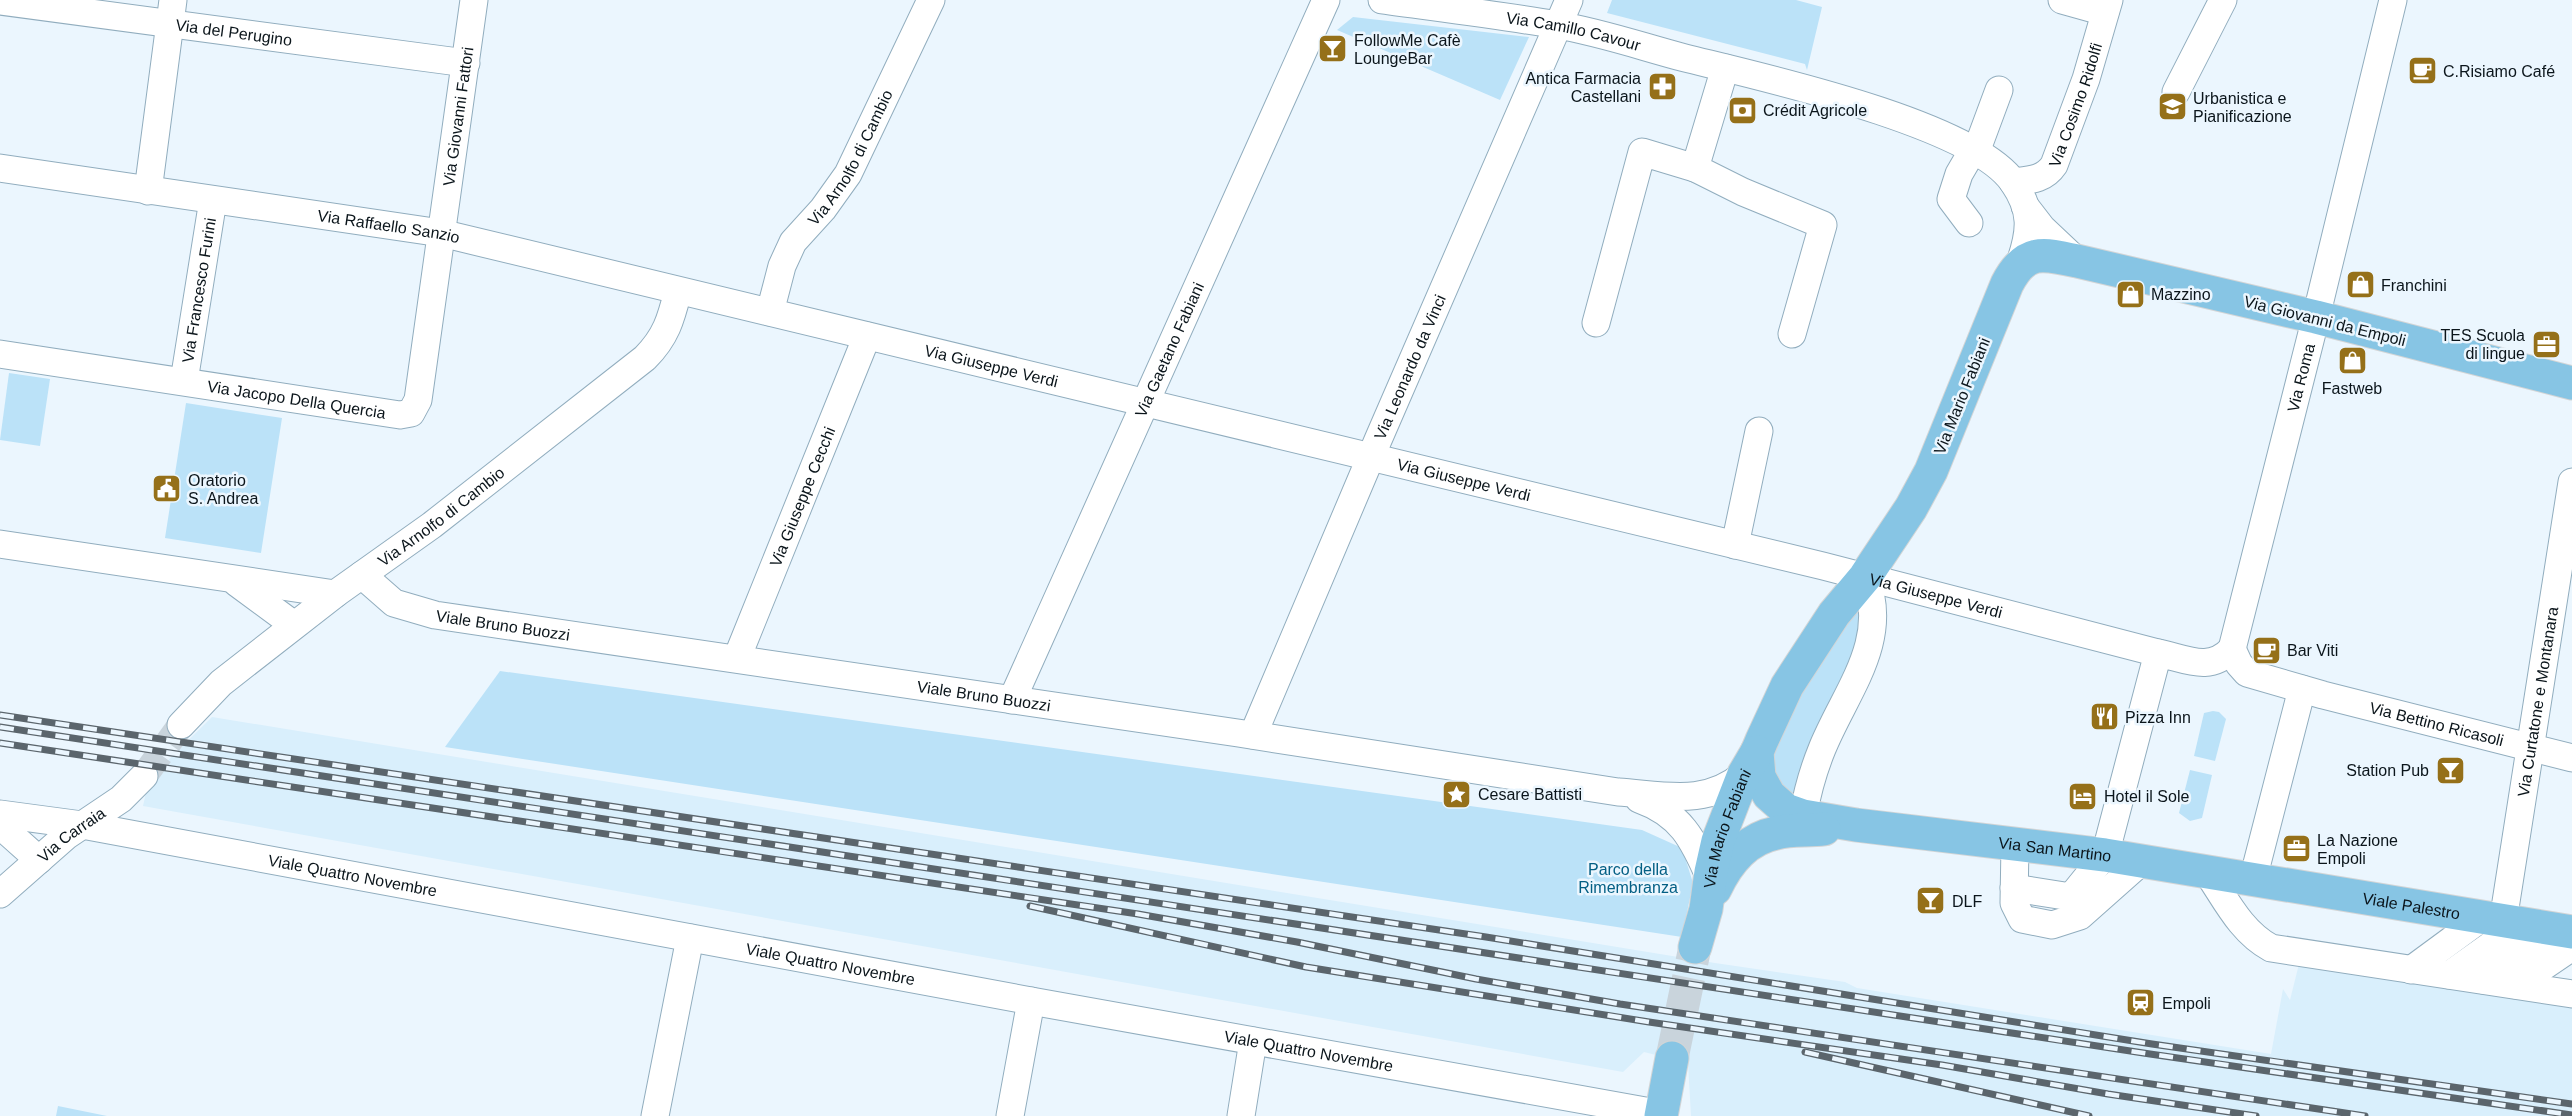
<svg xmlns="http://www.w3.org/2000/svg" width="2572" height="1116" font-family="Arial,sans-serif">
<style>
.built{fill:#d9effc}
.green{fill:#bbe2f8}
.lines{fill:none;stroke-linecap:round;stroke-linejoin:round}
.minor-tunnel{stroke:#c9d4dc;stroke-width:27;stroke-dasharray:27 14;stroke-linecap:butt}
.major-tunnel{stroke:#c9d4dc;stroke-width:33;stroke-dasharray:33 16;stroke-linecap:butt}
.minor-casing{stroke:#91adbe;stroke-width:29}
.major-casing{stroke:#d3d5d6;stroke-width:35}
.minor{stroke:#fff;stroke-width:27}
.major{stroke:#87c5e4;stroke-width:33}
.rail-casing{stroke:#5b656c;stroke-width:7}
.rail{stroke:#ebf6fe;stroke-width:4.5;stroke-dasharray:14;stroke-linecap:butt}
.labels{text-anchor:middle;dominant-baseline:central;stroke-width:5;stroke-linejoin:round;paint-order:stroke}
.street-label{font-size:16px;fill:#0b151b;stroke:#ebf6fe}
.poi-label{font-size:16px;fill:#0b151b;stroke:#ebf6fe;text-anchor:start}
.park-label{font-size:16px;fill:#035f84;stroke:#ebf6fe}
</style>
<rect width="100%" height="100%" fill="#ebf6fe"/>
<path class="built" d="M212,717L1715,963L1845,982L1857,988L2271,1054L2283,989L2290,1000L2299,964L2572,1007V1116H1691L1688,1063L1644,1052L1623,1072L143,806L149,779Z"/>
<g class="green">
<path d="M1612,0H1796L1822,7L1807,70L1805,64L1607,13Z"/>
<path d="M1353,17L1529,37L1500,100L1337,30Z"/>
<path d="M9,373L50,379L40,446L0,440Z"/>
<path d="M186,403L282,418L261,553L165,538Z"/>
<path d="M1865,577L1857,680L1786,810L1762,740Z"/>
<path d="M500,671L1642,830L1682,848L1693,883L1682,937L445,747Z"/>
<path d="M2213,711L2219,712L2226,719L2215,761L2194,756L2204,713Z"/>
<path d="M2190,770L2212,775L2202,818L2190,821L2179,813Z"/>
<path d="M58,1106L107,1116H56Z"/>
</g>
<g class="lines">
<path class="minor-tunnel" d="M144,776L181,725"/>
<path class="major-tunnel" d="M1672,1058L1695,947"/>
<defs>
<g id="minor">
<path id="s1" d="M1382,0C1440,8 1499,15 1557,25C1600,32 1643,47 1685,58C1757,76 1972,123 2013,182C2033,211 2031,231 2020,263"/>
<path d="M2062,0L2105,12"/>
<path id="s2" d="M0,1L466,63"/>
<path d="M1725,68L1695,168L1743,192L1823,225L1792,334"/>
<path d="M2176,92L2223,0"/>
<path d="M1976,152L1999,90"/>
<path id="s3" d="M0,168L441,233L1823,566L2158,653"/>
<path id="s4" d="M2013,182C2029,180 2044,180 2054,165L2086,79L2109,0"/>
<path d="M148,191L173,0"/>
<path d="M2025,206L2042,228L2077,261"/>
<path d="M1969,223L1951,199L1959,174L1973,150"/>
<path id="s5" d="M770,312L782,266L793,242L823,209L848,174L931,0"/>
<path d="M1596,323L1642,152L1695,168"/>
<path id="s6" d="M0,354L400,415L411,413L418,400L474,0"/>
<path id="s7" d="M184,381L213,200"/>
<path d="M0,544L335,594"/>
<path d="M1735,545L1759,431"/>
<path id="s8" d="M362,575L394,603L435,615L1238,733L1618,792C1665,795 1706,807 1744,774"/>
<path d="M237,583L294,625"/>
<path id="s9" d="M2232,649L2316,317L2393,0"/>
<path id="s10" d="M2232,649L2239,664L2247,673L2323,695L2572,758"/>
<path id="s11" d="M737,658L867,336"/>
<path id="s12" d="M1012,700L1326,0"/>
<path id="s13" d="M181,725L221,683L335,594L432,525L645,358C666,337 671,319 678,291"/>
<path id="s14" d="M1253,735L1378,440L1569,0"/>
<path d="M1639,799C1681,814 1693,839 1710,878"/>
<path id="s15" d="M0,814L82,825L1031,1001L1662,1114"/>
<path d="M1803,816C1807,793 1813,771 1822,749C1845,692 1891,641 1865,577"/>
<path d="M0,825L39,860"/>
<path d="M2015,844L2014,903L2022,919L2052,925L2080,916L2142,861"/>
<path d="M2207,872C2226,900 2241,932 2271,948L2572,994"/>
<path d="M2253,879L2302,689"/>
<path d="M2014,888L2071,897L2105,855L2158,653C2187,659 2209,673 2232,649"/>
<path id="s16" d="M0,894L66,836L121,799L144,776"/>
<path id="s17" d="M2503,921L2572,482"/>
<path d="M2411,970L2483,917"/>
<path d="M2449,975L2521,924"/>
<path d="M2483,980L2554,929"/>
<path d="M2516,985L2572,947"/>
<path d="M655,1116L690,938"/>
<path d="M1010,1116L1031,1001"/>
<path d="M1241,1116L1253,1041"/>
</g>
<g id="major">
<path id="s18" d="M2572,383L2316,317L2077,261C2042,253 2025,249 2007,284L1931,471L1911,508L1865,577L1834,614L1787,686L1762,740L1757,752L1759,777L1769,795L1786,810L1803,816L1856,825L2105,855L2572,932"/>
<path d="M1715,889C1727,863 1746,839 1776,833C1791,829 1808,831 1824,829"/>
<path id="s19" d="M1695,947L1706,909L1711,872L1718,841L1744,774L1757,752"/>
<path d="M1661,1116L1672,1058"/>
</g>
</defs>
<use href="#minor" class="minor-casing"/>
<use href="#major" class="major-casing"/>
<use href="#minor" class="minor"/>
<use href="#major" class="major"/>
<defs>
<g id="rail">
<path d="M0,715L1486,937L2152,1044L2572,1104"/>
<path d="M0,727L2150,1054L2572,1115"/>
<path d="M0,743L1138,914L1297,942L1476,979L1620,1004L2365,1116"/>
<path d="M1030,906L1306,967L1649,1022L1942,1065L2108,1094L2256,1116"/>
<path d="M1805,1052L2089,1116"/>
</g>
</defs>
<use href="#rail" class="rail-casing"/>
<use href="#rail" class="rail"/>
</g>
<defs>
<symbol id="bar-square" viewBox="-11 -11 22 22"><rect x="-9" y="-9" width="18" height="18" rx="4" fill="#957019" stroke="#ebf6fe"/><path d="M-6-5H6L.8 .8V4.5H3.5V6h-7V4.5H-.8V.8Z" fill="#fff"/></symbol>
<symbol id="cafe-square" viewBox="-11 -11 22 22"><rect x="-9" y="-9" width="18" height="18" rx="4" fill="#957019" stroke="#ebf6fe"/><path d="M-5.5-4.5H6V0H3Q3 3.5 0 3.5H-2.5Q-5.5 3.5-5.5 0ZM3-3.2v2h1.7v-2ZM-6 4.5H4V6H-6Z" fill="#fff"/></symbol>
<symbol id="pharmacy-square" viewBox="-11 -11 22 22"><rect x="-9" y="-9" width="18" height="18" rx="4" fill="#957019" stroke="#ebf6fe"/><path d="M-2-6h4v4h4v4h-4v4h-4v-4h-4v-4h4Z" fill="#fff"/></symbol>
<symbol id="university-square" viewBox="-11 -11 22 22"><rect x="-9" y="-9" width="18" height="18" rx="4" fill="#957019" stroke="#ebf6fe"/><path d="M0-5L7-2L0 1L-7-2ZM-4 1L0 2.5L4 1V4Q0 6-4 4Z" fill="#fff"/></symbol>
<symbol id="bank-square" viewBox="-11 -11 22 22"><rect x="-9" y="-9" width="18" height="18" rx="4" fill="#957019" stroke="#ebf6fe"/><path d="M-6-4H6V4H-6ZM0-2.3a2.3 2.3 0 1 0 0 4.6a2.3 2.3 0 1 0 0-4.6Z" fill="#fff"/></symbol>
<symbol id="shop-square" viewBox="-11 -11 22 22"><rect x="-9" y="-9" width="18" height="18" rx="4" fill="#957019" stroke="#ebf6fe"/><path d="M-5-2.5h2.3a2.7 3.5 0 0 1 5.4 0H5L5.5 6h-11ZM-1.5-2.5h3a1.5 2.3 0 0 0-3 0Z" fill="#fff"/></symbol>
<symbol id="office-square" viewBox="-11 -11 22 22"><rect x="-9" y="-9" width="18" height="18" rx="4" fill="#957019" stroke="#ebf6fe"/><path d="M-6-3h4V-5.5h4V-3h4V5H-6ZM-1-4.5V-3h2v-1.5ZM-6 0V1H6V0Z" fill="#fff"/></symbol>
<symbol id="civic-square" viewBox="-11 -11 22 22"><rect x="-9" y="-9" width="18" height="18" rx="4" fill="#957019" stroke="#ebf6fe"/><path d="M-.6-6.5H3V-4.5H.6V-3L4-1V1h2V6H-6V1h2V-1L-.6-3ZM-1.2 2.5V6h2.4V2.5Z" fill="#fff"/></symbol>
<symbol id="restaurant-square" viewBox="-11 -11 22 22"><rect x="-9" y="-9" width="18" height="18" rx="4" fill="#957019" stroke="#ebf6fe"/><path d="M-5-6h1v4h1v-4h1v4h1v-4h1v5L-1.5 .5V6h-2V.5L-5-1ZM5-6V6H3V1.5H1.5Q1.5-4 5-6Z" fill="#fff"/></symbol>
<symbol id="sight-square" viewBox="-11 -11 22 22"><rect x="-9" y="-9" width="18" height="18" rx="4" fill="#957019" stroke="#ebf6fe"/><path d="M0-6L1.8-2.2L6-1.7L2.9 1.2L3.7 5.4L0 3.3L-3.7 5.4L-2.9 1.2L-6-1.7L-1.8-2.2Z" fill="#fff"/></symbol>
<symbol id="hotel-square" viewBox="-11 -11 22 22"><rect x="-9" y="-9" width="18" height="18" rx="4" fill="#957019" stroke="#ebf6fe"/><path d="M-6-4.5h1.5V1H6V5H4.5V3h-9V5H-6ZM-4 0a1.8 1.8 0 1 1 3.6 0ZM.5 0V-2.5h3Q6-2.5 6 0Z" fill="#fff"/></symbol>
<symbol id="station-square" viewBox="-11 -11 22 22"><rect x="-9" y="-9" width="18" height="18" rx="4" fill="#957019" stroke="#ebf6fe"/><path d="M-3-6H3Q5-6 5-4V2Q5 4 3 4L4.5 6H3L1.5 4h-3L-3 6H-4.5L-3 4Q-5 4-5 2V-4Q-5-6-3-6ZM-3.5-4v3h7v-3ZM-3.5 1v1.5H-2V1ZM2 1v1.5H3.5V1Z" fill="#fff"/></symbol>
</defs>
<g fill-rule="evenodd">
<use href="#bar-square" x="1316" y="32" width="33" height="33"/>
<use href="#cafe-square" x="2406" y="54" width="33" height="33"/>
<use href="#pharmacy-square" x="1646" y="70" width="33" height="33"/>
<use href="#university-square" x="2156" y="90" width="33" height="33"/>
<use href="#bank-square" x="1726" y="94" width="33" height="33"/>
<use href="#shop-square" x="2344" y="268" width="33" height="33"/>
<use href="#shop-square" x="2114" y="278" width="33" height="33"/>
<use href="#office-square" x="2530" y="328" width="33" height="33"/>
<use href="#shop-square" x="2336" y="344" width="33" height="33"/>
<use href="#civic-square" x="150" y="472" width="33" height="33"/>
<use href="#cafe-square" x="2250" y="634" width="33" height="33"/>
<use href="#restaurant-square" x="2088" y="700" width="33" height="33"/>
<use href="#bar-square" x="2434" y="754" width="33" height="33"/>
<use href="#sight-square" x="1440" y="778" width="33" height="33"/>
<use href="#hotel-square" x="2066" y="780" width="33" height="33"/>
<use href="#office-square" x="2280" y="832" width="33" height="33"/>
<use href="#bar-square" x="1914" y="884" width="33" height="33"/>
<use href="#station-square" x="2124" y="986" width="33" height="33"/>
</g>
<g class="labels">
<g class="street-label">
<text stroke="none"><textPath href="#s2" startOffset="236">Via del Perugino</textPath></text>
<text stroke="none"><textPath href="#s1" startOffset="194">Via Camillo Cavour</textPath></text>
<text stroke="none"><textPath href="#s4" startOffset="110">Via Cosimo Ridolfi</textPath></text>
<text stroke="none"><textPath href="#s6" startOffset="717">Via Giovanni Fattori</textPath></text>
<text stroke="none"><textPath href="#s5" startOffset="177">Via Arnolfo di Cambio</textPath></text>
<text stroke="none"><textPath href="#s3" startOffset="393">Via Raffaello Sanzio</textPath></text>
<text stroke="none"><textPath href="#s7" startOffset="92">Via Francesco Furini</textPath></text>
<text transform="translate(2325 321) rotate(14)">Via Giovanni da Empoli</text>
<text stroke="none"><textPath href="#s12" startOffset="384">Via Gaetano Fabiani</textPath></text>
<text stroke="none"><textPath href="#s3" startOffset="1012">Via Giuseppe Verdi</textPath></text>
<text stroke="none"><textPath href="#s14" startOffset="400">Via Leonardo da Vinci</textPath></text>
<text stroke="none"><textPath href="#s9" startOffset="280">Via Roma</textPath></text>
<text transform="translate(1962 396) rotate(-68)">Via Mario Fabiani</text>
<text stroke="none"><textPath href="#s6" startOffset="300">Via Jacopo Della Quercia</textPath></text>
<text stroke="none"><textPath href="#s3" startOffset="1498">Via Giuseppe Verdi</textPath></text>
<text stroke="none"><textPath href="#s11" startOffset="174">Via Giuseppe Cecchi</textPath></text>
<text stroke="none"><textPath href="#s13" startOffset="334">Via Arnolfo di Cambio</textPath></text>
<text stroke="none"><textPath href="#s3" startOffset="1984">Via Giuseppe Verdi</textPath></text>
<text stroke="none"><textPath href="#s8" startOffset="154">Viale Bruno Buozzi</textPath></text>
<text stroke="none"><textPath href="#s8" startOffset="640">Viale Bruno Buozzi</textPath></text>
<text stroke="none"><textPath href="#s17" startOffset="222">Via Curtatone e Montanara</textPath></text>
<text stroke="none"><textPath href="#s10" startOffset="225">Via Bettino Ricasoli</textPath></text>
<text stroke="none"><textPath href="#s19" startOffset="123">Via Mario Fabiani</textPath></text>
<text stroke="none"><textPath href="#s16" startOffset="93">Via Carraia</textPath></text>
<text stroke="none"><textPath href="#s18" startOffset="1467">Via San Martino</textPath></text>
<text stroke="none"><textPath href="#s15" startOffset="358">Viale Quattro Novembre</textPath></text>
<text stroke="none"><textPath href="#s18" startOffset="1828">Viale Palestro</textPath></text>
<text stroke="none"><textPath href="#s15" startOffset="844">Viale Quattro Novembre</textPath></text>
<text stroke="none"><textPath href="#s15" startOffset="1330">Viale Quattro Novembre</textPath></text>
</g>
<g class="poi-label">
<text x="1354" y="40">FollowMe Cafè<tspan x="1354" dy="18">LoungeBar</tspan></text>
<text x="2443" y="71">C.Risiamo Café</text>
<text x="1641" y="78" text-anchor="end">Antica Farmacia<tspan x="1641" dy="18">Castellani</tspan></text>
<text x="2193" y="98">Urbanistica e<tspan x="2193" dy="18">Pianificazione</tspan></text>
<text x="1763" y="110">Crédit Agricole</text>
<text x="2381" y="285">Franchini</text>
<text x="2151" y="294">Mazzino</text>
<text x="2525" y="335" text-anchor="end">TES Scuola<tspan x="2525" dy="18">di lingue</tspan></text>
<text x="2352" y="388" text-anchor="middle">Fastweb</text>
<text x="188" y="480">Oratorio<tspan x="188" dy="18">S. Andrea</tspan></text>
<text x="2287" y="650">Bar Viti</text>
<text x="2125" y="717">Pizza Inn</text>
<text x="2429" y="770" text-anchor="end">Station Pub</text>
<text x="1478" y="794">Cesare Battisti</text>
<text x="2104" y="796">Hotel il Sole</text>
<text x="2317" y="840">La Nazione<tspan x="2317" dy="18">Empoli</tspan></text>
<text x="1952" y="901">DLF</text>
<text x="2162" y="1003">Empoli</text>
</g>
<g class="park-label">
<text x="1628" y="869">Parco della<tspan x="1628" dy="18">Rimembranza</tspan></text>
</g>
</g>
</svg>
